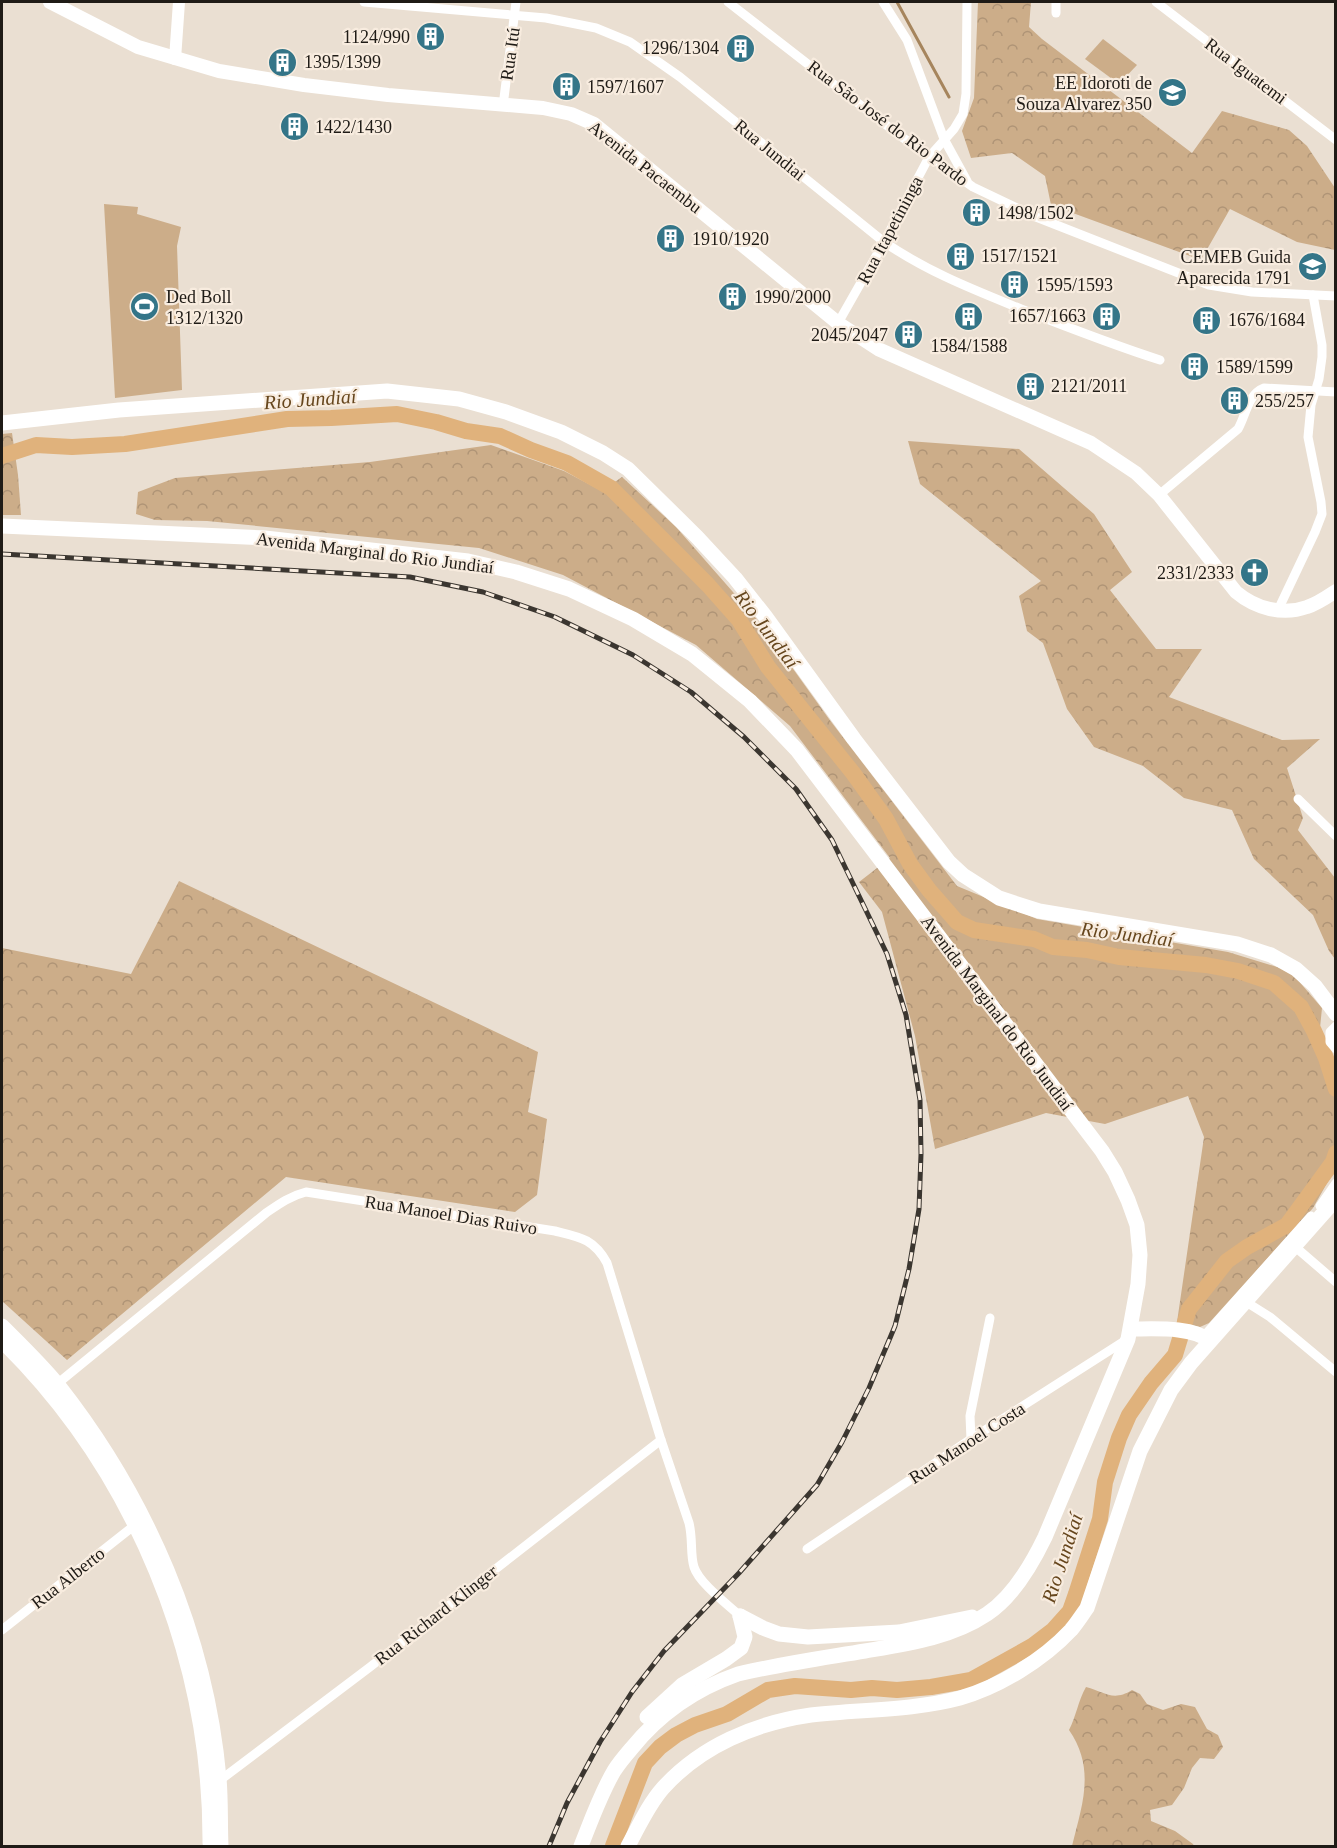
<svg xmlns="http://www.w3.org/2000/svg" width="1337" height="1848" font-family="Georgia,serif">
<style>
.forest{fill:url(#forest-crowns)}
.pitch{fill:#ccad89}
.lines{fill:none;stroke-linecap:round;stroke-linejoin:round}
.stream{stroke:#a6855d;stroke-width:3}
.river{stroke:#e0b27c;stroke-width:16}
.minor{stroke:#fff;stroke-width:9}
.tertiary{stroke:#fff;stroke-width:12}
.secondary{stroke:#fff;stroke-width:14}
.primary{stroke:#fff;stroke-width:15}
.rail-casing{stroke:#3b3630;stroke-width:5}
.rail{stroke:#f8ecdf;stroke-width:3;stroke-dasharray:9;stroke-linecap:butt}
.labels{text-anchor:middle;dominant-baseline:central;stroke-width:4.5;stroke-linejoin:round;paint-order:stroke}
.poi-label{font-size:18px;fill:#1f1b16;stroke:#f8ecdf;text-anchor:start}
.street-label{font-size:18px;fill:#1f1b16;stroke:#f8ecdf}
.water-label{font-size:20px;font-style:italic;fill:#66461d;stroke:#f8ecdf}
</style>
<defs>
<pattern id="forest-crowns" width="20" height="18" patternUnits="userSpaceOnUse" patternTransform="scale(1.5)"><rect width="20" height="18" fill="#ccad89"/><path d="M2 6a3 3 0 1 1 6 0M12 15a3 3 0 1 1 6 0" fill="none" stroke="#af9476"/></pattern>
</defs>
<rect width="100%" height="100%" fill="#eadfd2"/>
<g class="forest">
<path d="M978,2H1031L1029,27L1042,39L1192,153L1222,111L1289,130L1307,146L1335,188V250L1297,242L1230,209L1201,260L1051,205L1045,176L1012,153L971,158L962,131L974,98Z"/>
<path d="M12,433L18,475L21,515H2V434Z"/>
<path d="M908,441L1019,449L1094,514L1132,572L1110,590L1156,649H1202L1169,697L1282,740L1320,739L1287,768L1303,818L1298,830L1335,878V959L1329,951L1313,915L1254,859L1232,810L1184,798L1143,766L1094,747L1067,709L1043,643L1027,631L1019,596L1041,581L920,484Z"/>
<path d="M491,445L564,471L602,491L622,477L676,527L761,624L829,719L957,886L1037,919L1228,952L1290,971L1322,1008L1320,1028L1335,1072V1169L1313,1208L1209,1323L1200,1327L1177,1322L1204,1137L1188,1096L1105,1124L1046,1113L935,1149L915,1036L882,912L859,882L890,858L790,726L696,645L563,575L479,548L207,521L155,520L136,514L138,492L175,478L370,462Z"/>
<path d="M179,881L538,1052L528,1112L547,1119L537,1195L515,1212L286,1177L67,1360L2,1301V948L131,974Z"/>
<path d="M1086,1687C1105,1692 1113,1702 1132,1690L1140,1694L1147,1704L1163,1710L1181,1704L1195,1707L1207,1729L1218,1735L1223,1747L1214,1759L1200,1758L1192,1768L1184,1788L1172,1805L1150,1810L1151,1821L1175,1831L1193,1844L1194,1846H1072C1082,1805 1096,1769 1069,1730C1076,1717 1078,1701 1086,1687Z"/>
</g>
<g class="pitch">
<path d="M1103,39L1137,65L1119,84L1085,59Z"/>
<path d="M104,204L138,207L137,214L181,227L177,246L182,390L115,398Z"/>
</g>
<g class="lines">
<g class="stream">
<path d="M897,2L949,97"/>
<path d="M1301,1007L1312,1013"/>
</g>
<g class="river">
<path d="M2,456L36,445L72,447L125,444L287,419L331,418L397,414L436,422L466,431L500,436L531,450L567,463L611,488L708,585L739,620L768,667L853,773L886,819L910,864L929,890L957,922L974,930L1034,939L1053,947L1087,950L1119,957L1206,965L1238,971L1274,983L1301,1007L1314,1031L1326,1058L1336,1089"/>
<path d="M613,1846L645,1763L660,1747L676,1735L695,1725L727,1714L768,1690L795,1686L851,1690L872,1688L897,1690L931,1687L971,1680L1032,1646L1053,1630L1070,1611L1076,1594L1100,1519L1105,1482L1119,1438L1129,1415L1151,1383L1175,1355L1189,1309L1227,1261L1247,1247L1287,1225L1333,1162L1336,1153"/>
</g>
<g class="minor">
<path d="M364,2L546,18L596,28L630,42L680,77L884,242C928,272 972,289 1021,309C1067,327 1113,345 1160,360"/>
<path d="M728,2L899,135L973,187L1036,217L1209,285L1252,292L1336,296"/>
<path d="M883,2L907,40L944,139L967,181"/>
<path d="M1156,2L1336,140"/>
<path d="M1056,13V2"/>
<path d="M503,106L516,2"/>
<path d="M838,323L884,242L929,157L954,129L963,114L966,94L967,2"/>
<path d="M1159,495L1238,429C1246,415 1248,394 1264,388L1336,392"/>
<path d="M1278,610L1315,532L1322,514L1321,502L1308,437L1311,405L1319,379L1322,357V345L1313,295"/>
<path d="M1298,799L1336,836"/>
<path d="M1336,1026L1330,1032V1042L1336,1049"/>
<path d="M1320,1206L1336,1183"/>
<path d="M1293,1245L1336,1282"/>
<path d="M1243,1300L1270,1317L1336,1372"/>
<path d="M1204,1336L1311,1216"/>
<path d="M57,1384L266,1213C279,1204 290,1196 306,1192L555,1231C580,1237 594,1239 607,1263L661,1440L689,1523C693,1538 690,1555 694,1567C699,1583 727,1604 740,1616"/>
<path d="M971,1439L970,1416L990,1318"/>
<path d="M807,1549L971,1439L1126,1340"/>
<path d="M2,1630L135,1525"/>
<path d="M216,1782L219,1781L370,1667L661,1440"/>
</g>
<path class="tertiary" d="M175,59L179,2"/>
<path class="secondary" d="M50,2L138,47L219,71L304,85L388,95L543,108L571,114L594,124L838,323L878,349L1091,443L1136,473L1159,495L1236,592C1255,608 1282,616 1307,607C1317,604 1327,597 1336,591"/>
<g class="primary">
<path d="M2,423L119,410L387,391L459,399L506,412L561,432L603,453L628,469L697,537L735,578L765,616L854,739L949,862L963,875L999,898L1039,911L1237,944L1271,955L1296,969L1315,986L1336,1014"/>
<path d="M2,526L265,538L468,561L516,572L569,589L633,619L692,654L750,701L797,750L1102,1151L1115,1172L1128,1200L1137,1225L1140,1255L1138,1284L1128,1339L1045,1537C1032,1564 1013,1597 987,1614C951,1638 907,1644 865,1651C823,1658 780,1664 738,1674C695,1689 660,1713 631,1749C625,1756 619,1763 614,1771C600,1795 591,1821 581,1846"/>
<path d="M2,1326C21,1345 41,1364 58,1385C147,1498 206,1635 219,1778C221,1801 220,1824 221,1846"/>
<path d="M1131,1329C1154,1329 1192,1326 1210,1341"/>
<path d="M2,1341C135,1471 211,1658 210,1843"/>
<path d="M740,1616L763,1628L779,1634L808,1637L899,1632L972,1617"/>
<path d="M647,1717L682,1685L726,1659L741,1648L745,1637L740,1616"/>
<path d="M628,1846C639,1826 648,1805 663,1788C701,1746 755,1723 811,1715C860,1709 911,1711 960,1698C999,1687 1043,1660 1071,1630C1077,1623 1082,1615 1087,1608L1140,1451L1171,1390L1191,1363L1336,1199"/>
</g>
<defs>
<path id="rail" d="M2,554L410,577L483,592L555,617L633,655L691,692L744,737L796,789L832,840L887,954L906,1015L920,1100L921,1154L919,1209L909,1269L895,1326L869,1388L842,1442L817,1485L739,1573L664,1651L632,1692L600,1742L567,1803L549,1846"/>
</defs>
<use href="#rail" class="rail-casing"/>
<use href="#rail" class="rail"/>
</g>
<defs>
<symbol id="building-disc" viewBox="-11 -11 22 22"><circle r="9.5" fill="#347588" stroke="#f8ecdf"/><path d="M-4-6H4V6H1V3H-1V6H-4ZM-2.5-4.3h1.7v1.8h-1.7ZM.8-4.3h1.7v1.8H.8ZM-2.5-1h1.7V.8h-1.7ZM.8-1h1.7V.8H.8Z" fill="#fff"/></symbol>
<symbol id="school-disc" viewBox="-11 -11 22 22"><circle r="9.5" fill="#347588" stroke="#f8ecdf"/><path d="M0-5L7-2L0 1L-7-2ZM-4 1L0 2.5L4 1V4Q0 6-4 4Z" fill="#fff"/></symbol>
<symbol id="stadium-disc" viewBox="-11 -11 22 22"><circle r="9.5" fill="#347588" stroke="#f8ecdf"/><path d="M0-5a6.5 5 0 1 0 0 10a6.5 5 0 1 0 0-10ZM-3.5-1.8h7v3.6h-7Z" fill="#fff"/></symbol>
<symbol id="church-disc" viewBox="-11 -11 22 22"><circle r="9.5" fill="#347588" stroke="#f8ecdf"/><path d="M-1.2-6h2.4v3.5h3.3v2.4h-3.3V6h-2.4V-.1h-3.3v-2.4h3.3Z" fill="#fff"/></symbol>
</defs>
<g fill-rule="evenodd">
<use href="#building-disc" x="414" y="20" width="33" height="33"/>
<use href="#building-disc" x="724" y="32" width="33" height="33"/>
<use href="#building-disc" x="266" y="46" width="33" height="33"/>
<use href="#building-disc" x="550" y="70" width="33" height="33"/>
<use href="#school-disc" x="1156" y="76" width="33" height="33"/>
<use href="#building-disc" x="278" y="110" width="33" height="33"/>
<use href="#building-disc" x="960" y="196" width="33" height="33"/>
<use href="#building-disc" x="654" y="222" width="33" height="33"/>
<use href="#building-disc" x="944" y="240" width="33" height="33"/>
<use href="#school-disc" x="1296" y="250" width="33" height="33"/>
<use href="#building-disc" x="998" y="268" width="33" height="33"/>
<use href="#building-disc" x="716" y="280" width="33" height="33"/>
<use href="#stadium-disc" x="128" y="290" width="33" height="33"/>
<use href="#building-disc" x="1090" y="300" width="33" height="33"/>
<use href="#building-disc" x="952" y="300" width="33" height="33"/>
<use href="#building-disc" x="1190" y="304" width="33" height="33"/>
<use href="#building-disc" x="892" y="318" width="33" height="33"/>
<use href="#building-disc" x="1178" y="350" width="33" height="33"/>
<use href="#building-disc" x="1014" y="370" width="33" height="33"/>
<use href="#building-disc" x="1218" y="384" width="33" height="33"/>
<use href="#church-disc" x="1238" y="556" width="33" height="33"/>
</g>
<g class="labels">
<g class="poi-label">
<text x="410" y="37" text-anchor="end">1124/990</text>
<text x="719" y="48" text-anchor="end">1296/1304</text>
<text x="304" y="62">1395/1399</text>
<text x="1152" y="83" text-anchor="end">EE Idoroti de<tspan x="1152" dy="21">Souza Alvarez 350</tspan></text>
<text x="587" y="87">1597/1607</text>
<text x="315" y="127">1422/1430</text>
<text x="997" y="213">1498/1502</text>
<text x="692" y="239">1910/1920</text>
<text x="981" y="256">1517/1521</text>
<text x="1291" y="257" text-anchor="end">CEMEB Guida<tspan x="1291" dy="21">Aparecida 1791</tspan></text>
<text x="1036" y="285">1595/1593</text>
<text x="166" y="297">Ded Boll<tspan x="166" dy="21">1312/1320</tspan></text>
<text x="754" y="297">1990/2000</text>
<text x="1086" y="316" text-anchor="end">1657/1663</text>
<text x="1228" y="320">1676/1684</text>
<text x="888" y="335" text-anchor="end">2045/2047</text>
<text x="969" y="346" text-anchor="middle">1584/1588</text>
<text x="1216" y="367">1589/1599</text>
<text x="1051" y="386">2121/2011</text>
<text x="1255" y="401">255/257</text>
<text x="1234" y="573" text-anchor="end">2331/2333</text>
</g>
<g class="street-label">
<text transform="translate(510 54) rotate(-82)">Rua Itú</text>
<text transform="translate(1246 71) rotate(37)">Rua Iguatemi</text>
<text transform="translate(888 123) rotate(37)">Rua São José do Rio Pardo</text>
<text transform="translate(770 150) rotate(39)">Rua Jundiai</text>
<text transform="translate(645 167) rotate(38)">Avenida Pacaembu</text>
<text transform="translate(890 230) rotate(-62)">Rua Itapetininga</text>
<text transform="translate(375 553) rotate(7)">Avenida Marginal do Rio Jundiaí</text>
<text transform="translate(997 1013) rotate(53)">Avenida Marginal do Rio Jundiaí</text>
<text transform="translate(451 1215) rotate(9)">Rua Manoel Dias Ruivo</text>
<text transform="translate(967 1443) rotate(-33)">Rua Manoel Costa</text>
<text transform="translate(68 1578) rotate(-38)">Rua Alberto</text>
<text transform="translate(436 1615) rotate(-38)">Rua Richard Klinger</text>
</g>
<g class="water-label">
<text transform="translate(310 399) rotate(-4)">Rio Jundiaí</text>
<text transform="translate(767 629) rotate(53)">Rio Jundiaí</text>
<text transform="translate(1127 934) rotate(7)">Rio Jundiaí</text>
<text transform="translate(1062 1558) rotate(-72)">Rio Jundiaí</text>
</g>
</g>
<rect width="1337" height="1848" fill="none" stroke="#1f1b16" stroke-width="6"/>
</svg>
